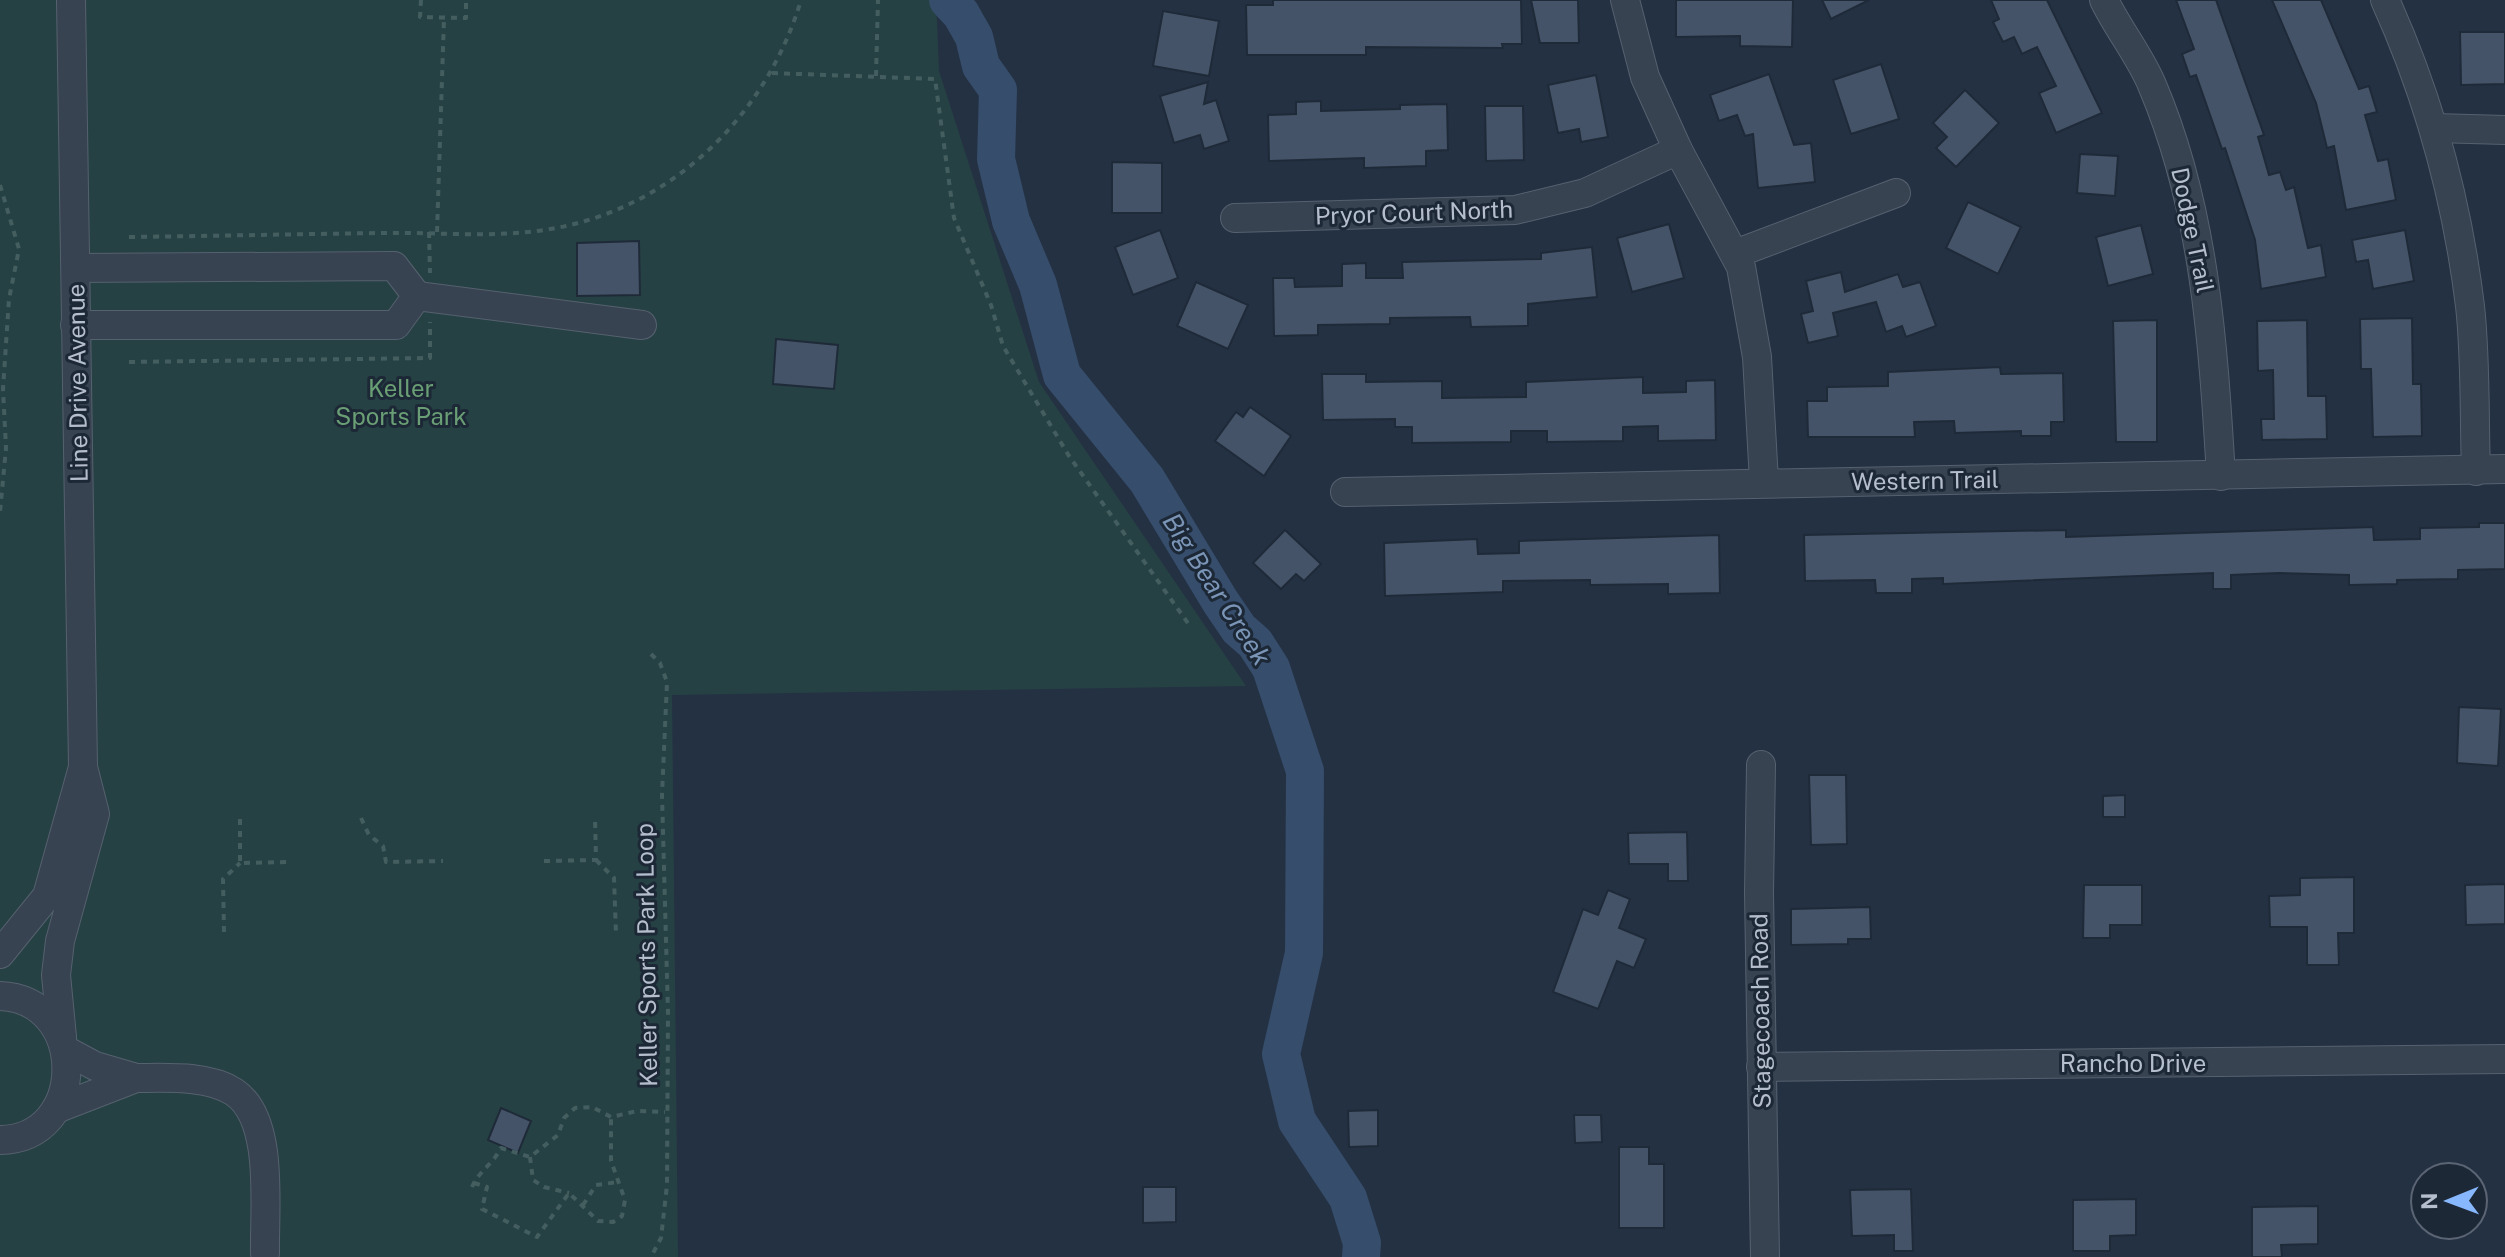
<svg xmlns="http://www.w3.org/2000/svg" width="2505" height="1257" font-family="'Public Sans',sans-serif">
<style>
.green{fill:#264144}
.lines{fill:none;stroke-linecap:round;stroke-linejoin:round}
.river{stroke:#364d6b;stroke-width:38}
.building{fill:#445367;stroke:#1f2a39;stroke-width:2}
.minor-casing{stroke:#56616f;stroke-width:30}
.path{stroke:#445e60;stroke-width:4;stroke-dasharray:6 6;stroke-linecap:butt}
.minor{stroke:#384352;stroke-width:28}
.labels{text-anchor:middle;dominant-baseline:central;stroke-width:6;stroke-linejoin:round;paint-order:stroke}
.street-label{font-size:24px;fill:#b5becc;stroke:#1d2837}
.park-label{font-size:24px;fill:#6a9f75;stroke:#1d2837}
.water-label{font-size:26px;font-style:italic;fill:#7a95b6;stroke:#1d2837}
</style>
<rect width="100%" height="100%" fill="#243143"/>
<path class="green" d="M0,0H936L939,71L1039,382L1246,686L672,695L678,1257H0Z"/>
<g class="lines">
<path class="river" d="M948,0L961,14L974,37L981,66L998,90L996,159L1011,221L1038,285L1062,375L1147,480L1220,601L1239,629L1255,643L1271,668L1305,771L1304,953L1281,1054L1297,1121L1348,1198L1362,1243L1361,1257"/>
</g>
<g class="building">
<path d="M1273,0H1521L1522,44H1502L1503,48L1366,47V55H1247L1246,5H1273Z"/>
<path d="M1531,0H1578L1579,43H1540Z"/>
<path d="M1676,0H1793L1792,47L1740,46V36L1676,37Z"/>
<path d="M1822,0H1869L1831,19Z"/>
<path d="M1991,0H2047L2102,113L2056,133L2039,93L2056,86L2037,47L2022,54L2014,37L2003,42L1993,22L1999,19Z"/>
<path d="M2176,0H2216L2264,135L2258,137L2269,175L2280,172L2286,190L2294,187L2308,248L2321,245L2326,277L2261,289L2255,240L2225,148L2222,149L2196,75L2190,77L2182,54L2194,49Z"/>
<path d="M2272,0H2321L2359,89L2369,86L2377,112L2365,115L2378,161L2388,159L2396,200L2346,210L2334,146L2327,148L2316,103Z"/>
<path d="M1163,11L1219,21L1209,76L1153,66Z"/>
<path d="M2460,32H2505V84L2461,85Z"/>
<path d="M1881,64L1899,119L1851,134L1833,80Z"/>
<path d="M1769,74L1794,145L1811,143L1815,182L1758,188L1753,134L1745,136L1737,115L1719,121L1710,95Z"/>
<path d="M1596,75L1608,137L1581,142L1579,129L1558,133L1548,85Z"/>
<path d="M1208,82L1204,104L1216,100L1229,141L1204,149L1200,135L1174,143L1160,96Z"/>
<path d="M1965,90L1999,123L1956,167L1936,148L1947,137L1933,123Z"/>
<path d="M1321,101V111L1400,109V105L1447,104L1448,150L1426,151V166L1364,168V158L1269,161L1268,115L1296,114V102Z"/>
<path d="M1485,106H1523L1524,160L1486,161Z"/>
<path d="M2080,154L2118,156L2115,196L2077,193Z"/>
<path d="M1112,162L1162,163V213H1112Z"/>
<path d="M1968,202L2021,227L1998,274L1946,248Z"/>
<path d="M1669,224L1684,278L1632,292L1617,238Z"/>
<path d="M2141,225L2153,274L2108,286L2096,237Z"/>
<path d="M1160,230L1178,278L1133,295L1115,247Z"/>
<path d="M2405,230L2414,281L2373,289L2368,260L2356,262L2352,240Z"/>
<path d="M639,241L640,295L577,296V243Z"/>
<path d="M1592,247L1597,297L1528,304V326L1471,327L1470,317L1390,318V324L1318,325V335L1274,336L1273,278H1294L1295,287L1342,286V264L1366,263V278H1403L1402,262L1541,259V253Z"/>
<path d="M1841,272L1845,292L1898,274L1903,287L1920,282L1936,326L1906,337L1902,326L1886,332L1876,302L1833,313L1838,336L1808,343L1801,314L1813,311L1806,281Z"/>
<path d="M1196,282L1248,305L1228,349L1177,326Z"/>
<path d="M2412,318L2413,384H2421L2422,436L2373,437L2371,369H2361L2360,319Z"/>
<path d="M2157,320V442H2116L2113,321Z"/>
<path d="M2307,320L2308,396H2326L2327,439L2262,440L2261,419H2274L2273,370L2258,371L2257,321Z"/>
<path d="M776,339L838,345L834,389L773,384Z"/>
<path d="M2000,367L2001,374L2063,373L2064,422H2051V436H2021V431L1955,433L1954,421L1914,422L1915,437H1808L1807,401H1827V387L1888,386V372Z"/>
<path d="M1322,374H1366V382L1442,381V398L1526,397V382L1643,377V393L1686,392V381L1715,380L1716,440L1658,441V426L1623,427V441L1547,442V431H1511V442L1412,443V427H1395V419L1323,420Z"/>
<path d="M1250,407L1291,436L1264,476L1215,441L1236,412L1243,417Z"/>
<path d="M2479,523H2505V569L2458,570V579L2397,580V584L2349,585V575L2279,573L2231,575V589H2213V573L1943,584V578L1912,579V593H1876L1875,580L1805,581L1804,535L2066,530V537L2373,527L2374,540L2420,539V528L2479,527Z"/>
<path d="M1285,530L1321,564L1304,581L1296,574L1281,589L1253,563Z"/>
<path d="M1719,535L1720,593L1668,594V584L1590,585V580L1503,581V592L1385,596L1384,543L1477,539L1478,554L1519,553V541Z"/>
<path d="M2459,707L2501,709L2498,766L2457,763Z"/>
<path d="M1809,775H1846L1847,844L1811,845Z"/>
<path d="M2125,795V817H2103V796Z"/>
<path d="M1687,832L1688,881H1668V864H1629L1628,833Z"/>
<path d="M2354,877V933H2338L2339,965H2307V927H2270L2269,896L2300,895V878Z"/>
<path d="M2505,884V924L2466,925L2465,885Z"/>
<path d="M2084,885H2142V925H2110V938H2083Z"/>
<path d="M1608,890L1630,899L1619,928L1646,939L1634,968L1617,961L1598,1009L1553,992L1583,909L1598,915Z"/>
<path d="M1870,907L1871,939H1848V944L1791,945V909Z"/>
<path d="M501,1108L531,1121L518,1153L488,1140Z"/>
<path d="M1378,1110V1146L1349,1147L1348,1111Z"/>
<path d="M1574,1115H1601L1602,1142L1575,1143Z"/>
<path d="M1619,1147H1649V1164H1664V1228H1619Z"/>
<path d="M1143,1187H1176V1222L1143,1223Z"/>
<path d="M1911,1189L1913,1251H1894V1235L1852,1236L1850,1190Z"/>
<path d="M2136,1199V1235L2110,1236V1251H2073V1200Z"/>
<path d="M2318,1206V1244L2281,1245L2282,1257H2252V1207Z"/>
</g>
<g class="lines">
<defs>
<g id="minor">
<path d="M71,0L83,767"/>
<path d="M1625,0L1645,77L1678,150L1741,267L1757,357L1764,481"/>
<path d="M2104,0C2118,29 2140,56 2152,85C2205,209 2213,343 2221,476"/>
<path d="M2385,0C2429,97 2457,200 2470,306C2476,360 2474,417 2476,471"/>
<path d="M2435,128L2505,130"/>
<path d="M1235,218L1515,210L1585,193L1678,150"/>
<path d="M1735,254L1896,193"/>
<path d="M417,296L642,325"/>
<path d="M75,325H396L417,296L394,266L76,268"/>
<path d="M1345,492L2505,469"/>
<path d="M1761,765L1759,893L1765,1257"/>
<path d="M0,954L47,896L83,767L95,814L60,941L56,975L62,1037"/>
<path d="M0,996C88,999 89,1139 0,1140"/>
<path d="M1761,1067L2505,1059"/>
<path d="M136,1078C166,1078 208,1075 234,1092C275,1119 264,1208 265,1253"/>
<path d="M56,1109L136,1078L95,1066L67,1051"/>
</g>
</defs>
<use href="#minor" class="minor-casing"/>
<g class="path">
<path d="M421,0L420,17L466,18V0"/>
<path d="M772,73L935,79L954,218L991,305L1003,346L1069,456L1190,626"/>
<path d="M876,76L878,0"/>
<path d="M0,185L19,249L9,299L3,389L6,448L0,512"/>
<path d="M429,232L430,273"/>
<path d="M437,232L444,18"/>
<path d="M129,237C215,236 300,234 385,233C437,232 492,238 544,230C668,212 766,118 801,0"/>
<path d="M129,362L430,358V322"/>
<path d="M651,654L660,663L667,682L662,795L668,1013L667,1185L661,1238L651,1257"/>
<path d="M361,818L369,835L383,846L386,862L443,861"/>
<path d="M240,819V863L291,862"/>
<path d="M596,860L614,878L616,934"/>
<path d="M544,861L596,860L595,817"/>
<path d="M224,932L223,879L240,863"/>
<path d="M530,1157L533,1180L544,1187L569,1193"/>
<path d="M474,1183L487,1187L482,1209L537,1237L569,1193L598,1221L613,1222L622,1216L625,1200L611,1161V1117"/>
<path d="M472,1187C479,1171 493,1164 501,1148L530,1157L558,1135L564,1118L575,1108L592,1107L611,1117L637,1111L665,1112"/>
<path d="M583,1205L596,1185L618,1182"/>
</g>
<use href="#minor" class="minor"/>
</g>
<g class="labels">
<g class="street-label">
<text transform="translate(1414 212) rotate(-2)">Pryor Court North</text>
<text transform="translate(2193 230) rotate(78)">Dodge Trail</text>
<text transform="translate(77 383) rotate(-91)">Line Drive Avenue</text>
<text transform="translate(1925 480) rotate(-1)">Western Trail</text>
<text transform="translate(646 955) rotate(-91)">Keller Sports Park Loop</text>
<text transform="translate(1760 1011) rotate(-91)">Stagecoach Road</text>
<text x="2133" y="1063">Rancho Drive</text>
</g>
<g class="park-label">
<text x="401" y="388">Keller<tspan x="401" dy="28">Sports Park</tspan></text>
</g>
<g class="water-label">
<text transform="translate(1217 589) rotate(57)">Big Bear Creek</text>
</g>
</g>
<g transform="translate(2449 1201) rotate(269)"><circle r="38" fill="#1d2837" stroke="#5a6473" stroke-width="2"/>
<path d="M0-6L14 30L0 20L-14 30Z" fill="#87b8ff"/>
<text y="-12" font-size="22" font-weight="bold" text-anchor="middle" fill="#b5becc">N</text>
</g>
</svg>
